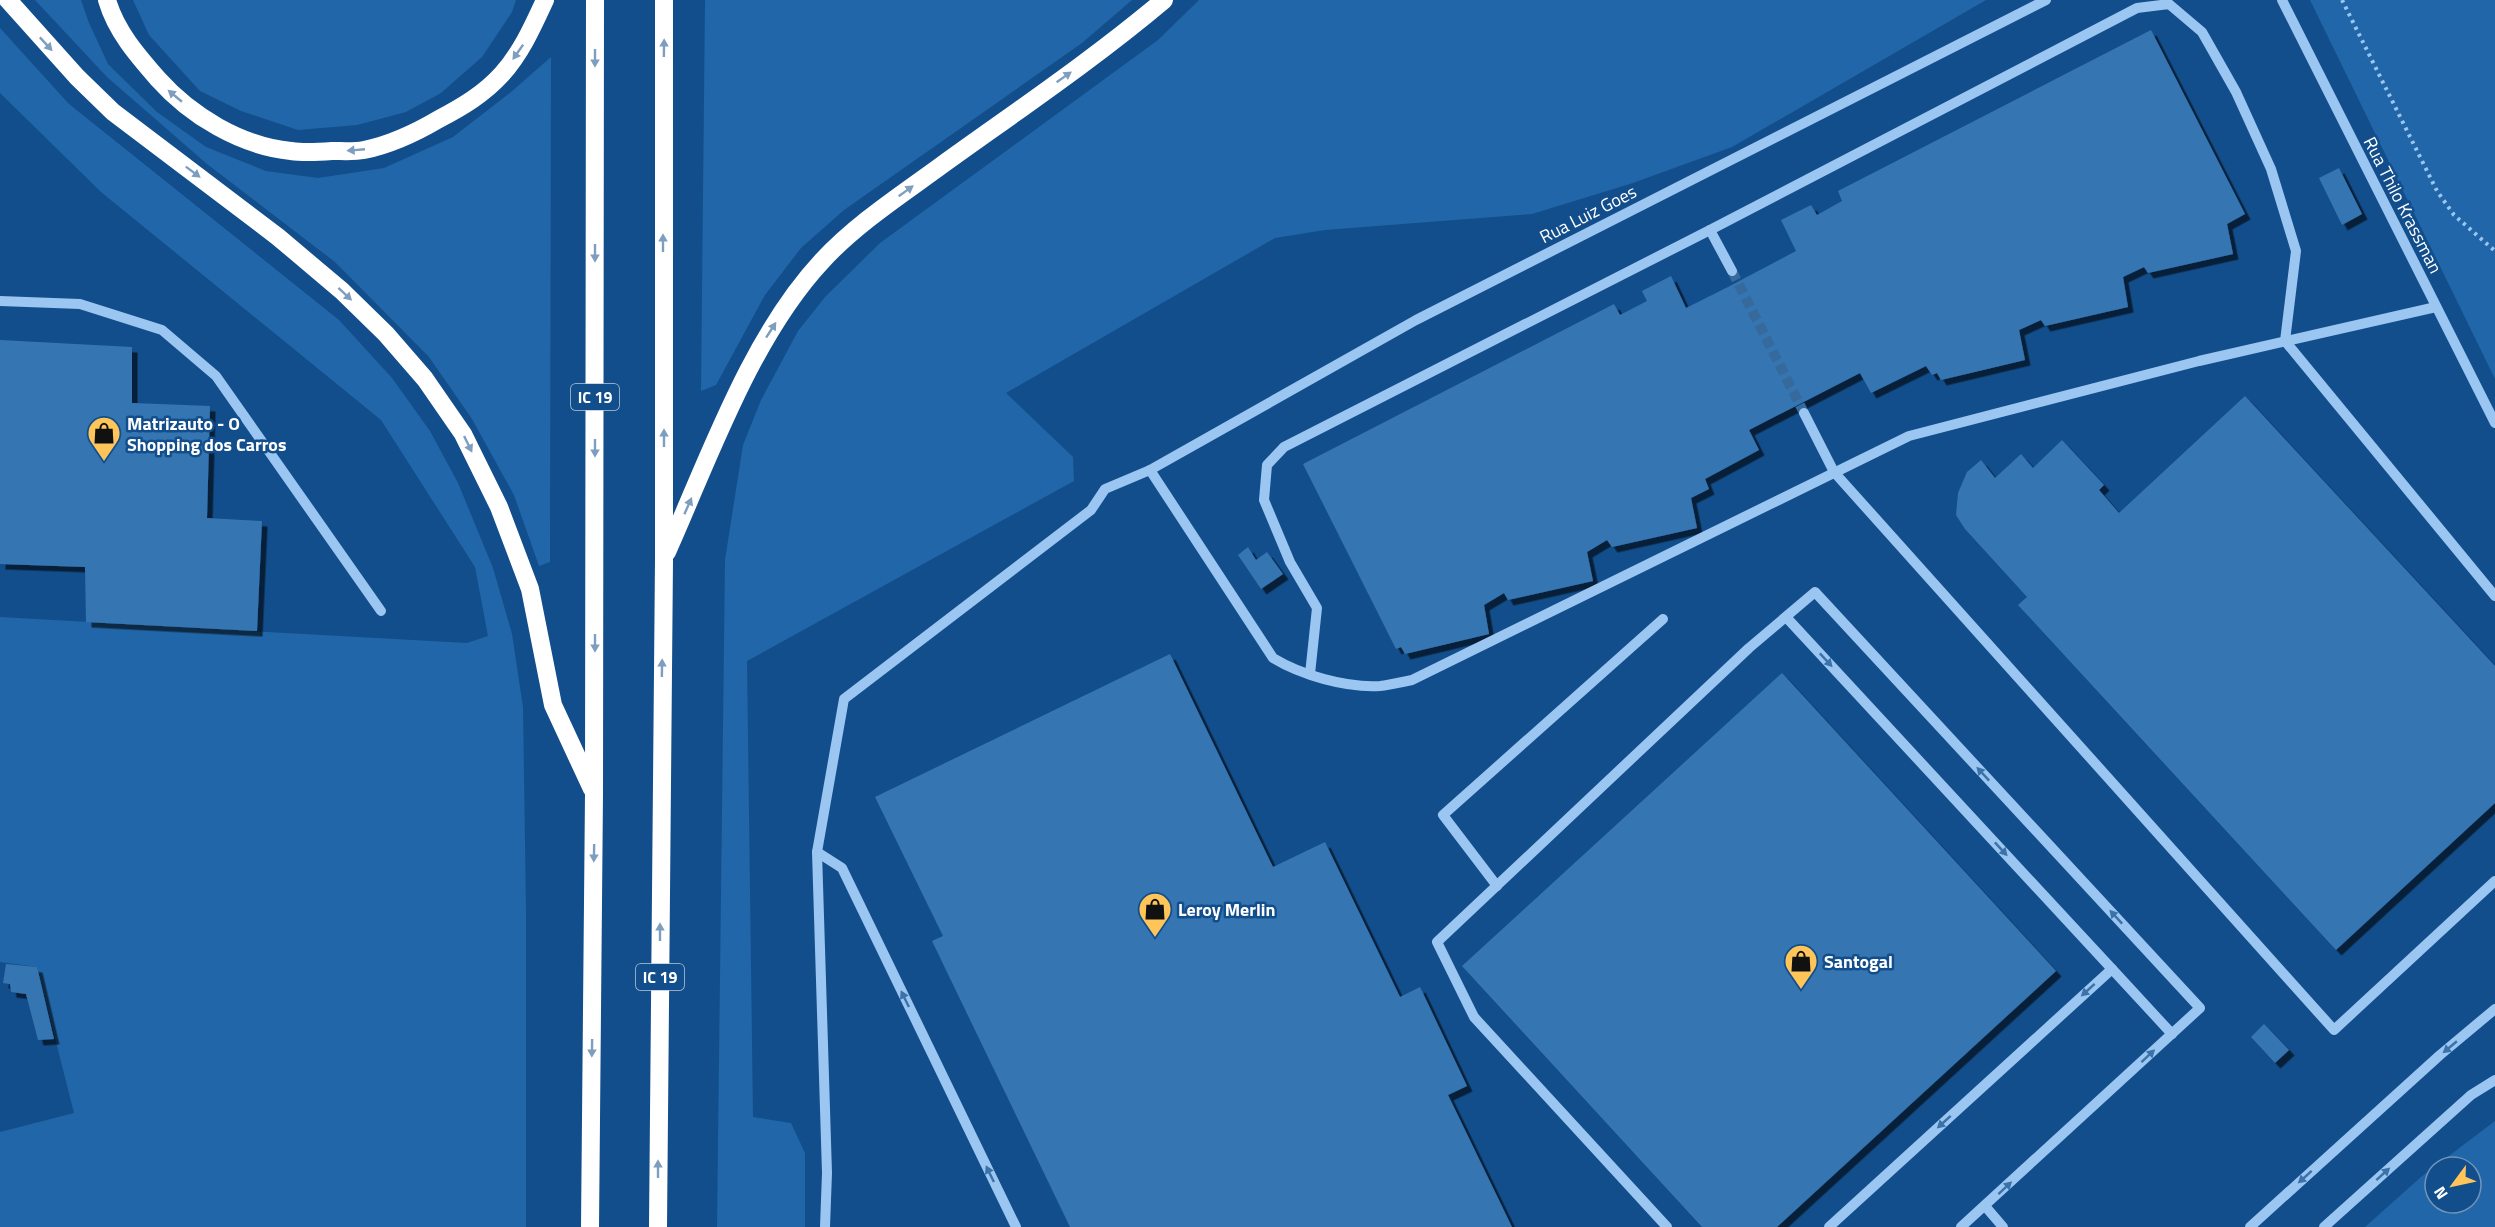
<svg xmlns="http://www.w3.org/2000/svg" width="2495" height="1227" font-family="'Titillium Web',sans-serif">
<style>
.green{fill:#2166a8;fill-rule:evenodd}
.building{fill:#3675b2;filter:url(#shadow)}
.lines{fill:none;stroke-linecap:round;stroke-linejoin:round}
.minor-tunnel{stroke:#36699c;stroke-width:10;stroke-dasharray:10 5;stroke-linecap:butt}
.path{stroke:#9ac6f1;stroke-width:4;stroke-dasharray:3 4.5;stroke-linecap:butt}
.minor{stroke:#9ac6f1;stroke-width:10}
.highway{stroke:#fff;stroke-width:18}
.oneway{fill:#7d9ebf}
.oneway2{fill:#3b72aa}
.labels{text-anchor:middle;dominant-baseline:central;stroke-width:5;stroke-linejoin:round;paint-order:stroke}
.shield{fill:#124e8b;stroke:#b8cadc;stroke-width:1.5}
.shield-label{font-size:16px;font-weight:bold;fill:#fff}
.street-label{font-size:18px;fill:#fff;stroke:#124e8b}
.poi-label{font-size:18px;font-weight:bold;fill:#fff;stroke:#124e8b;text-anchor:start}
</style>
<defs>
<filter id="shadow"><feDropShadow dx="5.5" dy="5.5" stdDeviation="0" flood-color="#0009"/></filter>
</defs>
<rect width="100%" height="100%" fill="#124e8b"/>
<g class="green">
<path d="M35,0H81L89,23L108,64L157,112L206,147L266,171L318,178L384,168L453,137L511,92L551,57L550,562L539,566L514,495L472,419L429,357L335,262L207,164L107,77Z"/>
<path d="M133,0H516L512,12L482,57L441,93L406,112L357,125L298,130L241,111L200,91L149,35Z"/>
<path d="M705,0H1132L1082,43L844,210L801,248L765,295L716,385L701,391Z"/>
<path d="M1199,0H1986L1732,147L1633,183L1532,214L1325,230L1275,238L1006,393L1073,457L1074,481L747,661L753,1117L791,1123L805,1153V1227H717L725,560L743,445L761,400L798,331L825,297L880,243L1158,40Z"/>
<path d="M2310,0H2495V379Z"/>
<path d="M0,28L69,104L339,320L392,378L430,431L458,483L493,568L512,634L523,707L526,910V1227H0V1132L74,1113L37,967L0,962V617L467,643L488,636L475,567L381,420L101,192L0,93Z"/>
<path d="M2495,1121V1227H2365L2421,1177ZM2435,1167H2471V1203H2435Z"/>
</g>
<g class="building">
<path d="M2151,30L2245,214L2227,224L2233,254L2148,273L2144,267L2123,277L2128,307L2045,326L2041,320L2019,330L2025,360L1941,380L1937,373L1932,375L1926,366L1871,393L1860,373L1749,430L1759,450L1705,479L1709,489L1691,498L1697,528L1612,547L1607,540L1587,552L1593,581L1508,600L1504,593L1484,605L1489,634L1405,654L1401,647L1396,649L1303,464L1614,304L1620,315L1647,301L1642,291L1671,276L1686,308L1726,288L1796,251L1781,220L1811,205L1817,215L1842,201L1838,191Z"/>
<path d="M2339,168L2362,214L2342,225L2319,178Z"/>
<path d="M0,340L132,347V403L210,406L207,518L262,521L257,631L86,622L85,567L0,564Z"/>
<path d="M2245,396L2495,666V803L2336,950L2018,605L2027,597L1965,529L1956,515L1958,493L1967,472L1981,460L1995,478L2021,454L2033,468L2062,440L2104,485L2099,490L2119,513Z"/>
<path d="M1248,547L1256,560L1267,552L1283,574L1261,589L1238,555Z"/>
<path d="M1170,654L1273,867L1325,842L1400,997L1420,987L1467,1086L1448,1095L1512,1227H1070L932,941L943,936L875,797Z"/>
<path d="M1782,673L2056,971L1777,1227H1702L1462,966Z"/>
<path d="M6,964L37,967L54,1039L38,1040L26,994L11,992L10,984L3,983Z"/>
<path d="M2264,1024L2289,1050L2275,1063L2251,1037Z"/>
</g>
<g class="lines">
<path class="minor-tunnel" d="M1732,271L1804,413"/>
<path class="path" d="M2342,0L2437,191L2454,215L2495,251"/>
<g class="minor">
<path d="M2282,0L2495,423"/>
<path d="M1710,230L1732,271"/>
<path d="M0,301L80,304L162,330L216,376L381,611"/>
<path d="M1804,413L1834,472L2334,1030L2495,881"/>
<path d="M1150,470L1273,658C1301,675 1346,688 1380,686C1390,685 1402,682 1412,680L1909,436L2199,361L2436,307"/>
<path d="M1786,617L2112,969L1829,1227"/>
<path d="M1310,674L1317,608L1290,562L1264,500L1267,465L1284,447L1710,230L2137,8L2169,4L2202,32L2236,92L2271,169L2296,251L2285,341L2495,596"/>
<path d="M817,852L842,868L1016,1227"/>
<path d="M1497,886L1443,815L1663,619"/>
<path d="M2112,969L2172,1034"/>
<path d="M1985,1206L2003,1227"/>
<path d="M825,1227L827,1173L817,852L844,699L1091,510L1105,489L1150,470L1416,320L2046,0"/>
<path d="M1667,1227L1474,1017L1437,942L1749,648L1815,592L2200,1008L1961,1227"/>
<path d="M2250,1227L2440,1055L2495,1009"/>
<path d="M2324,1227L2471,1095L2495,1080"/>
</g>
<g class="highway">
<path d="M8,0L77,77L113,112L278,237L342,291L386,334L425,379L463,434L499,507L530,589L553,705L592,789"/>
<path d="M107,0C116,31 137,55 158,79C191,116 241,146 291,151C304,153 319,152 332,151C342,151 354,152 364,150C389,145 417,132 439,119C462,107 484,94 502,74C521,53 533,26 545,0"/>
<path d="M667,552C709,458 751,337 822,261C856,224 901,195 942,165C1017,111 1094,59 1164,0"/>
<path d="M590,1227L594,794L595,0"/>
<path d="M658,1227L664,560V0"/>
</g>
</g>
<defs><path id="oneway-solid" d="M-6-.8H1V-3.2L6.5 0L1 3.2V.8H-6Z" transform="scale(1.5)"/></defs>
<g class="oneway">
<use href="#oneway-solid" transform="translate(46 44) rotate(47)"/>
<use href="#oneway-solid" transform="translate(664 48) rotate(-89)"/>
<use href="#oneway-solid" transform="translate(518 52) rotate(125)"/>
<use href="#oneway-solid" transform="translate(595 58) rotate(90)"/>
<use href="#oneway-solid" transform="translate(1064 77) rotate(-35)"/>
<use href="#oneway-solid" transform="translate(175 96) rotate(-140)"/>
<use href="#oneway-solid" transform="translate(356 150) rotate(175)"/>
<use href="#oneway-solid" transform="translate(193 172) rotate(37)"/>
<use href="#oneway-solid" transform="translate(906 191) rotate(-36)"/>
<use href="#oneway-solid" transform="translate(663 243) rotate(-90)"/>
<use href="#oneway-solid" transform="translate(595 253) rotate(90)"/>
<use href="#oneway-solid" transform="translate(345 294) rotate(43)"/>
<use href="#oneway-solid" transform="translate(771 330) rotate(-57)"/>
<use href="#oneway-solid" transform="translate(664 438) rotate(-90)"/>
<use href="#oneway-solid" transform="translate(468 444) rotate(64)"/>
<use href="#oneway-solid" transform="translate(595 448) rotate(90)"/>
<use href="#oneway-solid" transform="translate(688 506) rotate(-66)"/>
<use href="#oneway-solid" transform="translate(595 643) rotate(90)"/>
<use href="#oneway-solid" transform="translate(662 668) rotate(-89)"/>
<use href="#oneway-solid" transform="translate(594 853) rotate(91)"/>
<use href="#oneway-solid" transform="translate(660 932) rotate(-90)"/>
<use href="#oneway-solid" transform="translate(592 1048) rotate(91)"/>
<use href="#oneway-solid" transform="translate(658 1169) rotate(-90)"/>
</g>
<g class="oneway2">
<use href="#oneway-solid" transform="translate(1826 660) rotate(47)"/>
<use href="#oneway-solid" transform="translate(1983 774) rotate(-133)"/>
<use href="#oneway-solid" transform="translate(2001 849) rotate(47)"/>
<use href="#oneway-solid" transform="translate(2116 917) rotate(-133)"/>
<use href="#oneway-solid" transform="translate(2088 990) rotate(138)"/>
<use href="#oneway-solid" transform="translate(905 999) rotate(-116)"/>
<use href="#oneway-solid" transform="translate(2450 1047) rotate(140)"/>
<use href="#oneway-solid" transform="translate(2148 1056) rotate(-43)"/>
<use href="#oneway-solid" transform="translate(1944 1122) rotate(138)"/>
<use href="#oneway-solid" transform="translate(990 1174) rotate(-116)"/>
<use href="#oneway-solid" transform="translate(2383 1174) rotate(-42)"/>
<use href="#oneway-solid" transform="translate(2305 1177) rotate(138)"/>
<use href="#oneway-solid" transform="translate(2005 1188) rotate(-43)"/>
</g>
<defs>
<symbol id="shop-pin" viewBox="-11 -11 22 30"><path d="M0 17L-7.5 6A9.5 9.5 0 1 1 7.5 6Z" fill="#ffc559" stroke="#124e8b"/><path d="M-5-2.5h2.3a2.7 3.5 0 0 1 5.4 0H5L5.5 6h-11ZM-1.5-2.5h3a1.5 2.3 0 0 0-3 0Z" fill="#111"/></symbol>
</defs>
<g fill-rule="evenodd">
<use href="#shop-pin" x="85" y="414" width="38" height="52"/>
<use href="#shop-pin" x="1136" y="890" width="38" height="52"/>
<use href="#shop-pin" x="1782" y="942" width="38" height="52"/>
</g>
<g class="labels">
<g class="shield">
<rect x="571" y="384" width="48" height="26" rx="4.5"/>
<rect x="636" y="964" width="48" height="26" rx="4.5"/>
</g>
<g class="shield-label">
<text x="595" y="397">IC 19</text>
<text x="660" y="977">IC 19</text>
</g>
<g class="street-label">
<text transform="translate(2403 205) rotate(63)">Rua Thilo Krassman</text>
<text transform="translate(1588 214) rotate(-27)">Rua Luiz Goes</text>
</g>
<g class="poi-label">
<text x="127" y="423">Matrizauto - O<tspan x="127" dy="21">Shopping dos Carros</tspan></text>
<text x="1178" y="909">Leroy Merlin</text>
<text x="1824" y="961">Santogal</text>
</g>
</g>
<g transform="translate(2453 1185) rotate(237)"><circle r="28" fill="#124e8b" stroke="#7195b9" stroke-width="1.5"/>
<path d="M0-4.5L10 22L0 15L-10 22Z" fill="#ffc559"/>
<text y="-9" font-size="16" font-weight="bold" text-anchor="middle" fill="#ffffff">N</text>
</g>
</svg>
